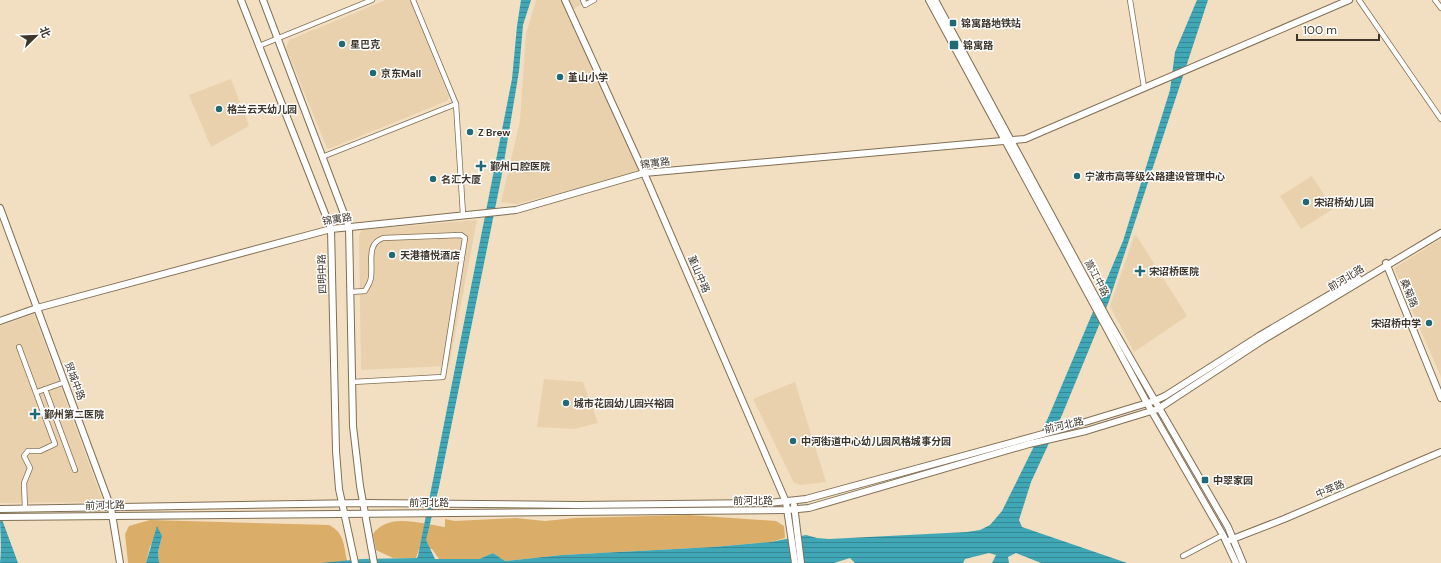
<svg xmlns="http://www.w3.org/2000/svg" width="1441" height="563" font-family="'DM Sans','Noto Sans SC',sans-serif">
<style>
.built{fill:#e9d1ad}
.park{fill:#daae68}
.water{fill:url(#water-rules)}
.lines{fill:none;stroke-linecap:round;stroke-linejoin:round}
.street-casing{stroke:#806f54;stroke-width:6}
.secondary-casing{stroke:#806f54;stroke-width:8}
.street{stroke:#fff;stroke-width:4.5}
.secondary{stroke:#fff;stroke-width:6}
.poi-dot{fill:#216a75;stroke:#fff;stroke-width:1.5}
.labels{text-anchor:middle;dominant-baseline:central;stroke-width:3;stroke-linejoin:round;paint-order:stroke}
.poi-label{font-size:10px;font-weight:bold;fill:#3e362b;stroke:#fff;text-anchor:start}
.street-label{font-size:10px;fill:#3e362b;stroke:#fff}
</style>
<defs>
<pattern id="water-rules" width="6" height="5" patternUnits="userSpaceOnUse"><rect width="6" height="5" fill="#3fa7b6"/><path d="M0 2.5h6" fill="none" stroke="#368994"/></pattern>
</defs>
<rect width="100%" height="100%" fill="#f2dec0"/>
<g class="built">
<path d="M386,0H410L449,97L447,101L331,148H327L286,48L289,40Z"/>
<path d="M536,0H591L567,12L641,172L517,204L501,202L520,121L526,34Z"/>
<path d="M231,79L249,126L211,147L189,95Z"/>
<path d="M1312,176L1333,209L1301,229L1280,196Z"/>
<path d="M477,220L449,366L361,370L359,235L362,230Z"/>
<path d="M1136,235L1187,316L1134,352L1110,306L1134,236Z"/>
<path d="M1441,239V377L1394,268Z"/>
<path d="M34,314L103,502L0,503V326Z"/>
<path d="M544,379L583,382L598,423L574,429L537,427Z"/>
<path d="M795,382L826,482L801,485L794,483L753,399Z"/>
</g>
<g class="park">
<path d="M689,515L776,521L784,526L785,538L771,542L713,547L562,555L505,561L493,553L479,559H439L432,549H419L416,558H393L376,550L373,534C389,512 421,524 445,527V519L455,521L516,518L545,521L575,518Z"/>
<path d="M150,520L329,525C344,532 344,546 347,561L320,563H159L158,552L162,536L150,546L146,563H128L125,534L129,526Z"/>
</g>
<g class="water">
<path d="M521,0H531L523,25L519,71L502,174L439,487L426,540L435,559H479L493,553L505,561L562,555L713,547L771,542L806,535L817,538L829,539L967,532L980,530L990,525L1002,511L1048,418L1123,241L1170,90L1175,52L1197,0H1208L1109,301L1062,415L1031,482L1019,520L1022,527L1127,563H1041L1016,553L1008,557L1009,563H992L996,555L989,553L965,559L963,563H855L850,558L834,563H320L362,559L417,558L418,556L512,79L517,26Z"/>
<path d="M0,514L18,563H0C2,547 0,531 0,514Z"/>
<path d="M157,526L162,536L158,552L159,563H146Z"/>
</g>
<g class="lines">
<defs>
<g id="street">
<path d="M413,0L456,104L463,214"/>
<path d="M583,0L585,5L594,0"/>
<path d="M1130,0L1144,87"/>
<path d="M1359,0L1441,119"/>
<path d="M1435,0L1441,8"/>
<path d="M259,46L372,0"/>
<path d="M322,157L456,104"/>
<path d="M350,292L365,291C367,287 371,282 371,277C373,262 366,244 383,238L461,235L465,238L443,377L352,382"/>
<path d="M19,347L55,444L40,451H28L24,456L30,468L24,483L25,508"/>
<path d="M45,389L75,470"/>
<path d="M37,392L65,382"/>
<path d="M1183,556L1223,535"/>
</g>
<g id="secondary">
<path d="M241,0L331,229L336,451L339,489L355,563"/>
<path d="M263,0L349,227L353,426L360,486L374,563"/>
<path d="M565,0L644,173L786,502L795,563"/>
<path d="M929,0L1147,403L1223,535L1236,563"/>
<path d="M935,0L1107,318L1228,527L1243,563"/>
<path d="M0,208L111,508L120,563"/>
<path d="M1386,263L1441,398"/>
<path d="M0,321L37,308L331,229L516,210L644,173L1025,139L1349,0"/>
<path d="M794,505L801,563"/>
<path d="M0,509L363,503L577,505L769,503L806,499L1072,426L1154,401L1165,396L1259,336L1358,278"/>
<path d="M0,517L787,510L809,508L1029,444L1086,431L1158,409L1263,340L1441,233"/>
<path d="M1230,540L1284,519L1441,452"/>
</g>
</defs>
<use href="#street" class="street-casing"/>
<use href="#secondary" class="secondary-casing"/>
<use href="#street" class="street"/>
<use href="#secondary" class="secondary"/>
</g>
<g class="poi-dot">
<rect x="949" y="19" width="8" height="8" rx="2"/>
<circle cx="342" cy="44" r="4"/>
<rect x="949" y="40" width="10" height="10" rx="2"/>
<circle cx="373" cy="73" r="4"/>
<circle cx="560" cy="77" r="4"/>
<circle cx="219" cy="109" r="4"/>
<circle cx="470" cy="132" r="4"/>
<path d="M479 160h4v4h4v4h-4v4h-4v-4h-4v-4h4z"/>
<circle cx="1077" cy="176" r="4"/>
<circle cx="433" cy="179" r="4"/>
<circle cx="1306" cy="202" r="4"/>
<circle cx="392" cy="255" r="4"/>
<path d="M1138 265h4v4h4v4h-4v4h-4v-4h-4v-4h4z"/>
<circle cx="1429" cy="323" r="4"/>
<circle cx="566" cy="403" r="4"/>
<path d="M33 408h4v4h4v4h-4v4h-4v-4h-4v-4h4z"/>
<circle cx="793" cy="441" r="4"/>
<rect x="1201" y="476" width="8" height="8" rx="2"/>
</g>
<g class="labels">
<g class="poi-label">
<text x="961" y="23">锦寓路地铁站</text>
<text x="350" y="44">星巴克</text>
<text x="963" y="45">锦寓路</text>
<text x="381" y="73">京东Mall</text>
<text x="568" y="77">堇山小学</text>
<text x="227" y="109">格兰云天幼儿园</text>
<text x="478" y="132">Z Brew</text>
<text x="490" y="166">鄞州口腔医院</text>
<text x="1085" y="176">宁波市高等级公路建设管理中心</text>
<text x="441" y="179">名汇大厦</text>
<text x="1314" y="202">宋诏桥幼儿园</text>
<text x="400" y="255">天港禧悦酒店</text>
<text x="1149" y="271">宋诏桥医院</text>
<text x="1421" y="323" text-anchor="end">宋诏桥中学</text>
<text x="574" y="403">城市花园幼儿园兴裕园</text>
<text x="44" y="414">鄞州第二医院</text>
<text x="801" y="441">中河街道中心幼儿园风格城事分园</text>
<text x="1213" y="480">中翠家园</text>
</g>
<g class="street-label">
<text transform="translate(655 163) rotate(-7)">锦寓路</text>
<text transform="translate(337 219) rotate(-9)">锦寓路</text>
<text transform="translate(322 274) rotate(-92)">四明中路</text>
<text transform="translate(699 274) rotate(67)">堇山中路</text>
<text transform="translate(1097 278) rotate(62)">嵩江中路</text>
<text transform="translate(1346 278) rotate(-31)">前河北路</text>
<text transform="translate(1409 293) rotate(68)">桑菊路</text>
<text transform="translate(75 381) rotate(70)">贸城中路</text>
<text transform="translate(1064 425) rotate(-13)">前河北路</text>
<text transform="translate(1330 489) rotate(-23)">中萃路</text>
<text x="753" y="500">前河北路</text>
<text x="429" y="502">前河北路</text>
<text transform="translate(105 505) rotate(-2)">前河北路</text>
</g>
</g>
<g transform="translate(36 36) rotate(67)" stroke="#ffffff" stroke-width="3" paint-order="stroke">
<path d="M0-3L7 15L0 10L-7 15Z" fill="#3e362b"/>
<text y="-6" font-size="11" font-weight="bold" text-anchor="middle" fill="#3e362b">北</text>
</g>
<path d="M1297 34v6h82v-6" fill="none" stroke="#3e362b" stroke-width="2"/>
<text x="1303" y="34" font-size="12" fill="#3e362b" stroke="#ffffff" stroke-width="3" paint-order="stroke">100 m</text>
</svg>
